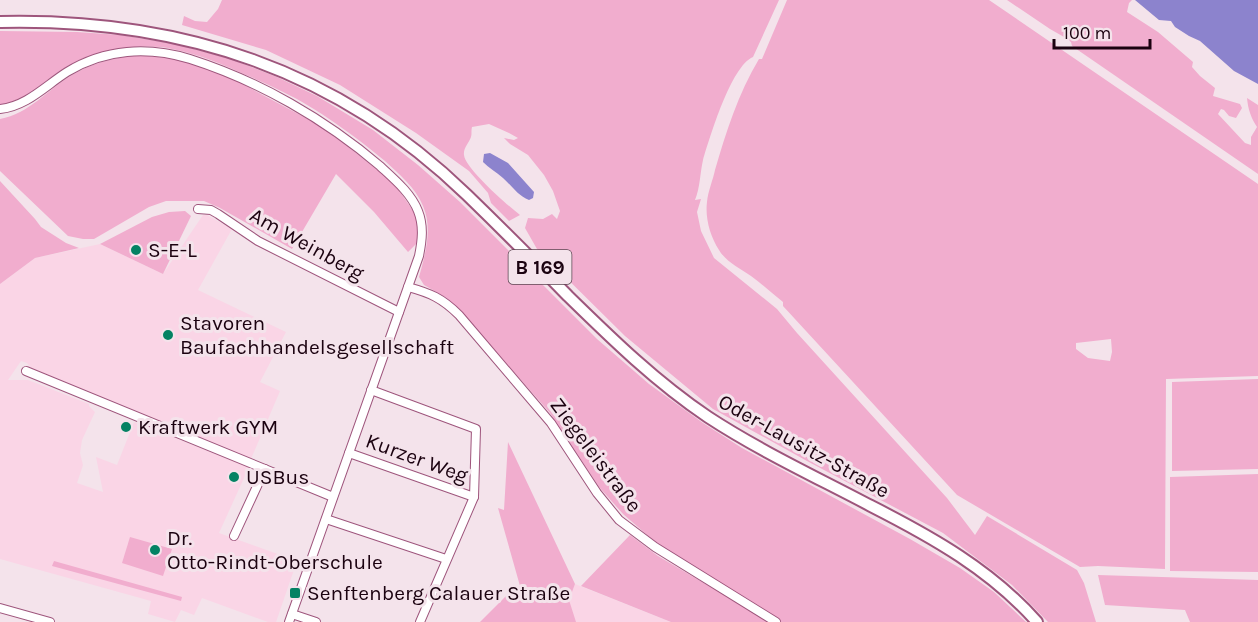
<svg xmlns="http://www.w3.org/2000/svg" width="1258" height="622" font-family="Karla,sans-serif">
<style>
.built{fill:#fad5e6}
.green{fill:#f1adce;fill-rule:evenodd}
.water{fill:#8c83cd}
.lines{fill:none;stroke-linecap:round;stroke-linejoin:round}
.minor-casing{stroke:#9e557c;stroke-width:10}
.highway-casing{stroke:#9e557c;stroke-width:14}
.minor{stroke:#fff;stroke-width:8}
.highway{stroke:#fff;stroke-width:10}
.poi-dot{fill:#048263;stroke:#f4e3eb;stroke-width:2}
.labels{text-anchor:middle;dominant-baseline:central;stroke-width:6;stroke-linejoin:round;paint-order:stroke}
.shield{fill:#f4e3eb;stroke:#5c4652;stroke-width:1.5}
.shield-label{font-size:20px;font-weight:bold;fill:#1b0210}
.street-label{font-size:21px;fill:#1b0210;stroke:#f4e3eb}
.poi-label{font-size:21px;fill:#1b0210;stroke:#f4e3eb;text-anchor:start}
</style>
<rect width="100%" height="100%" fill="#f4e3eb"/>
<g class="built">
<path d="M203,215H207L232,229L198,290L286,332L260,382L280,391L251,459L33,371L27,363L21,361L8,380H28L89,404V406L95,412L82,440L80,453L83,465L77,483L103,492L96,457L117,465L134,422L249,467L219,533L297,561L276,622H268L202,598L194,615L181,610L175,622L148,614L151,601L0,559V284L35,258L100,244L163,274Z"/>
<path d="M575,584L671,622H573L569,600Z"/>
</g>
<g class="green">
<path d="M222,0H779L753,57C731,66 710,137 703,160C700,173 700,188 695,200L701,199L697,212L701,231L714,258L777,309L797,333L947,498L975,535L987,516L1077,570L1084,583L1096,622H1048L1012,585L943,533L807,461L713,409L625,336L537,249L525,228L528,218L543,219L552,214L557,219L560,211L553,191L544,175L528,155L510,144L504,138L514,140L518,138L509,133L489,124L472,127C471,131 472,134 471,137C469,143 463,148 464,155C465,168 508,206 520,215L509,221L491,203L488,193L469,171L416,133L340,85L266,50L182,25L184,16L195,21L207,22L218,9Z"/>
<path d="M787,0H989L1258,184V376L1166,379L1165,569L1098,566L1080,567L957,495L783,306V302C772,293 762,284 751,276C740,268 726,262 719,250C710,236 705,218 707,202C708,191 713,180 715,170C726,132 738,94 759,59H762ZM1111,339L1112,352L1110,361L1088,358L1076,349V343Z"/>
<path d="M1007,0H1132L1129,3L1127,12L1158,32L1193,62L1192,67L1200,76L1215,88L1213,96L1240,104L1242,108L1236,118L1229,116L1224,110L1221,109L1218,114L1245,143L1251,145V137L1257,127C1251,118 1248,109 1247,98L1258,105V174L1072,46L1071,42L1064,37L1050,29Z"/>
<path d="M0,31L77,32L121,35L175,44L228,58L277,77L317,96L373,130L418,165L460,202L597,339L649,384L703,423L742,448L910,539L960,568L994,592L1026,622H776L654,541L623,514L599,487L550,413L463,314L445,297L424,285L419,277C425,255 433,229 423,206C416,188 399,174 385,161C356,137 317,108 283,92C271,86 258,80 246,75C222,64 198,54 172,49C158,46 142,46 127,48C103,50 83,56 63,69C40,84 28,99 0,105Z"/>
<path d="M130,56H148L176,59L194,64L235,80L317,124L346,145L385,176L398,189L414,212L417,223V243L408,252L374,212L336,174L292,249L220,208L204,201H166L149,207L94,239H83L68,236L0,171V119C29,114 48,89 72,75C91,64 109,59 130,56Z"/>
<path d="M0,181L35,219L41,227L66,243L79,248L35,258L0,284Z"/>
<path d="M185,211L191,216L163,274L100,244L152,217L169,212Z"/>
<path d="M1258,379V469L1172,471V382Z"/>
<path d="M508,442L575,584L569,600L576,622H480L515,587L520,586L498,508L504,510Z"/>
<path d="M1258,474V572L1170,571V477Z"/>
<path d="M630,535L658,556L770,622H671L581,586Z"/>
<path d="M130,537L172,549L163,576L122,563Z"/>
<path d="M54,561L182,597L181,601L52,566Z"/>
<path d="M1098,575L1258,580V622H1190L1185,610L1105,605Z"/>
</g>
<g class="water">
<path d="M1135,0H1258V84L1234,71L1200,41L1189,36L1175,27L1171,21L1159,20Z"/>
<path d="M490,153L508,163L534,192L533,198L529,200C518,196 512,186 503,178C496,172 489,168 483,162L484,154Z"/>
</g>
<g class="lines">
<defs>
<g id="minor">
<path d="M0,109C27,106 45,86 67,72C85,61 105,54 127,52C148,50 170,53 190,59C259,81 325,119 380,166C394,179 411,193 418,211C424,226 422,241 419,256L289,622"/>
<path d="M198,209L211,210L218,214L258,241L399,312"/>
<path d="M408,287C430,293 442,298 459,315L551,423L597,493L619,520L655,547L776,622"/>
<path d="M26,371L333,497"/>
<path d="M371,390L476,429L474,497L420,622"/>
<path d="M349,453L474,497"/>
<path d="M326,519L446,559"/>
<path d="M234,536L265,469"/>
<path d="M0,608L50,622"/>
<path d="M292,614L316,622"/>
</g>
<path id="highway" d="M0,22C180,18 337,69 467,195C501,228 535,262 568,296C612,339 656,382 708,417C760,451 816,477 871,506C932,537 991,570 1037,622"/>
</defs>
<use href="#minor" class="minor-casing"/>
<use href="#highway" class="highway-casing"/>
<use href="#minor" class="minor"/>
<use href="#highway" class="highway"/>
</g>
<g class="poi-dot">
<circle cx="136" cy="250" r="6"/>
<circle cx="168" cy="335" r="6"/>
<circle cx="126" cy="427" r="6"/>
<circle cx="234" cy="477" r="6"/>
<circle cx="155" cy="550" r="6"/>
<rect x="289" y="587" width="12" height="12" rx="3"/>
</g>
<g class="labels">
<rect class="shield" x="508.5" y="250" width="63" height="34" rx="4.5"/>
<g class="shield-label">
<text x="540" y="267">B 169</text>
</g>
<g class="street-label">
<text transform="translate(307 244) rotate(29)">Am Weinberg</text>
<text transform="translate(804 446) rotate(29)">Oder-Lausitz-Straße</text>
<text transform="translate(596 455) rotate(53)">Ziegeleistraße</text>
<text transform="translate(417 458) rotate(20)">Kurzer Weg</text>
</g>
<g class="poi-label">
<text x="148" y="250">S-E-L</text>
<text x="180" y="323">Stavoren<tspan x="180" dy="24">Baufachhandelsgesellschaft</tspan></text>
<text x="138" y="427">Kraftwerk GYM</text>
<text x="246" y="477">USBus</text>
<text x="167" y="538">Dr.<tspan x="167" dy="24">Otto-Rindt-Oberschule</tspan></text>
<text x="307" y="593">Senftenberg Calauer Straße</text>
</g>
</g>
<path d="M1054 39v9h96v-9" fill="none" stroke="#1b0210" stroke-width="3"/>
<text x="1063" y="39" font-size="18" fill="#1b0210" stroke="#f4e3eb" stroke-width="4.5" paint-order="stroke">100 m</text>
</svg>
